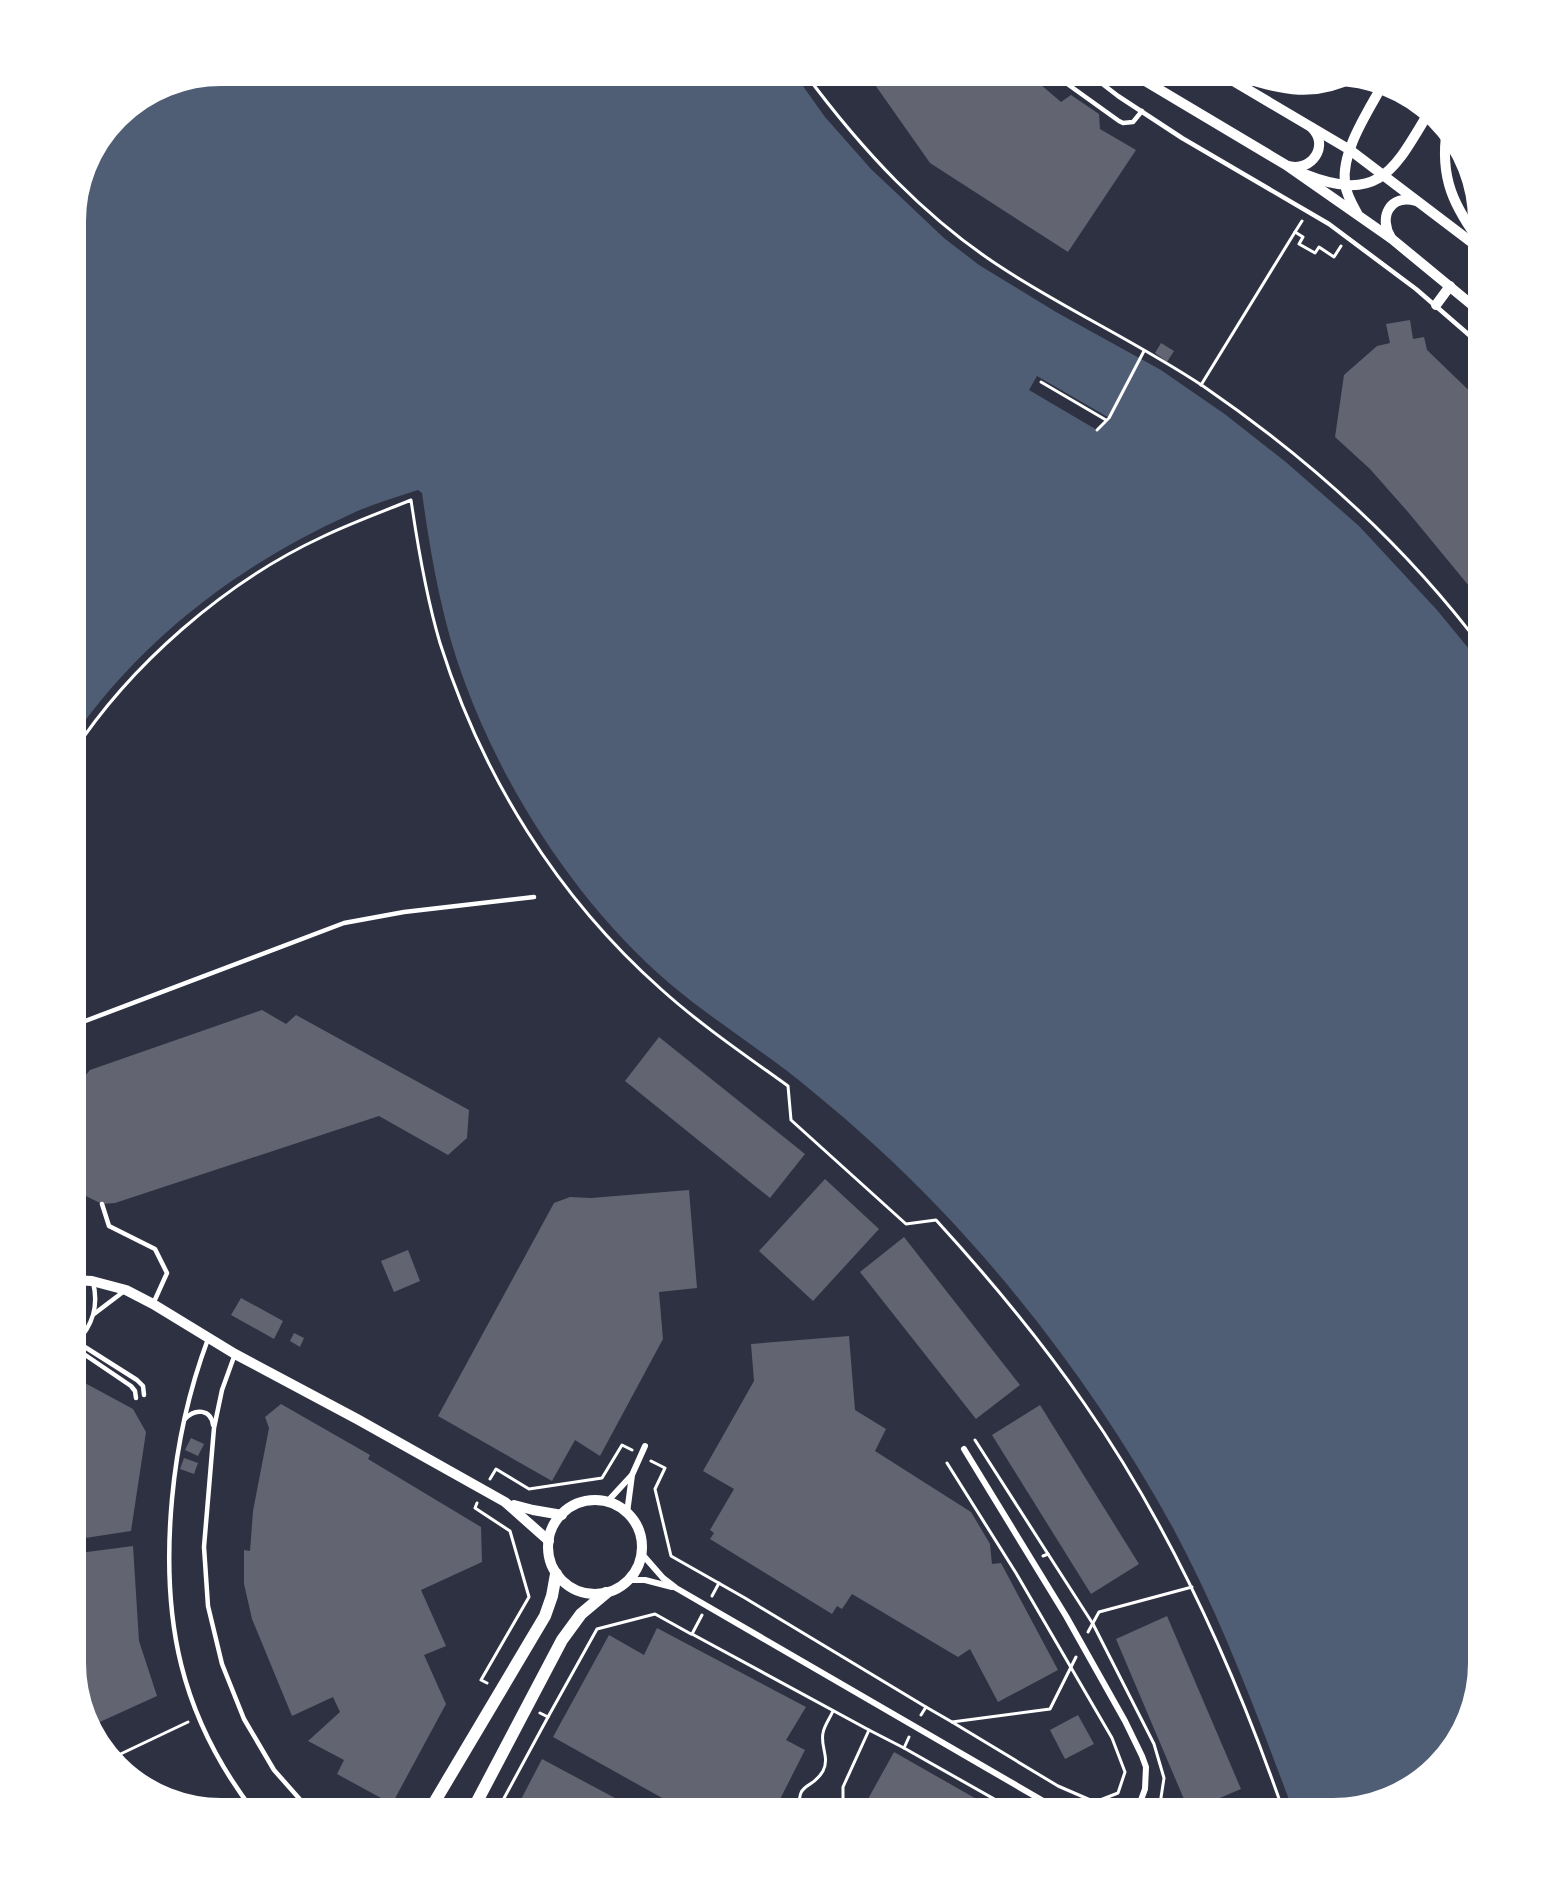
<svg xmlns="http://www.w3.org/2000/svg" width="1555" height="1885" font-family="Roboto,sans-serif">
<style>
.water{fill:#4f5d75}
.pier{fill:#2d3142}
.building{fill:#626471}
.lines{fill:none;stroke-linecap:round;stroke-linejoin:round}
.path{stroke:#fff;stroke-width:3}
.service{stroke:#fff;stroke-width:4.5}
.minor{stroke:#fff;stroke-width:6}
.tertiary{stroke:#fff;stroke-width:10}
.secondary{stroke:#fff;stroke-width:12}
.rim{fill:none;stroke:#fff;stroke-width:8}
</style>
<rect width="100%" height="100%" fill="#2d3142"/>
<path class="water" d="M222,72H793L825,117L871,169L944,238L979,265L1056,312L1161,370L1226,415L1287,463L1359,526L1437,610L1483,666V1664L1467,1730L1417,1788L1334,1813H1294C1258,1717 1222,1619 1173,1528C1110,1413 1029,1302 938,1207C899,1166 856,1127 812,1091C767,1053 715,1022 669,983C580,907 505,792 465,683C442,622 431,557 422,493L418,490C395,498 371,504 349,515C239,565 141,639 72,739V211L88,155L123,109L165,83Z"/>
<path class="pier" d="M1037,376L1111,419L1097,430L1029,390Z"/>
<g class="building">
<path d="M866,72H1026L1061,102L1071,95L1099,114L1100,129L1136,150L1068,252L930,163Z"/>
<path d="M1410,320L1413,339L1424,337L1427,350L1483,404V603L1408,512L1370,469L1335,437L1344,375L1377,346L1390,343L1386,324Z"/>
<path d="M1161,343L1174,351L1167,362L1155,353Z"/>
<path d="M262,1010L286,1024L296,1015L469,1110L467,1138L448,1155L379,1116L115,1203L102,1204L72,1189V1091L90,1070Z"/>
<path d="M659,1037L805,1154L770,1198L625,1081Z"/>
<path d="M825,1179L879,1229L813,1301L759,1251Z"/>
<path d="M689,1190L697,1288L659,1292L663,1339L600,1456L575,1440L552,1481L438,1416L554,1203L570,1197L591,1198Z"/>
<path d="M904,1237L1020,1385L976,1419L860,1272Z"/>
<path d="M408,1250L420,1281L394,1292L381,1261Z"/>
<path d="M241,1298L283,1321L274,1339L231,1315Z"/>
<path d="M294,1333L304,1338L300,1347L290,1341Z"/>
<path d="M849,1336L855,1410L886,1429L875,1451L971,1512L990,1544L992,1564L1001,1563L1058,1670L998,1702L970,1649L958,1657L852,1594L842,1609L837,1606L832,1614L710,1539L714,1533L710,1530L734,1489L703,1471L754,1381L751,1344Z"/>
<path d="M72,1376L133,1409L146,1432L131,1531L72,1540Z"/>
<path d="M281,1404L370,1455L368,1459L481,1527L482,1562L421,1590L446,1646L424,1655L446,1704L392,1804L337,1774L344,1760L308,1741L340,1712L333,1697L292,1716L252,1619L244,1584V1550L250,1551L253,1511L269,1428L265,1417Z"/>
<path d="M1040,1405L1139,1564L1091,1594L992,1435Z"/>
<path d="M191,1438L204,1444L198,1456L185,1450Z"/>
<path d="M184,1458L198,1463L194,1474L180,1469Z"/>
<path d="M133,1546L139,1641L157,1696L91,1726L72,1664V1554Z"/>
<path d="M1167,1616L1241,1789L1189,1811L1116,1639Z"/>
<path d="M657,1628L806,1707L786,1740L805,1750L773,1813H689L553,1737L609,1635L644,1655Z"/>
<path d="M1078,1715L1094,1744L1065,1759L1050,1730Z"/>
<path d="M894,1752L980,1801L1002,1813H892L868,1799Z"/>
<path d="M542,1759L643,1813H514Z"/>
</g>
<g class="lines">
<g class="path">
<path d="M804,72C861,149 926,220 1007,271C1071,312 1140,344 1203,386C1308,458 1406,546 1483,649"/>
<path d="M1302,221L1295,232L1303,237L1299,244L1315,253L1319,247L1334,257L1341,246"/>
<path d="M1041,382L1106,420"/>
<path d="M1201,385L1295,232"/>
<path d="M1097,430L1109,418L1144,351"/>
<path d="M72,754C130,665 225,582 322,537C351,523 382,512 411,500C418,548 426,596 440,643C482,776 557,897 662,990C701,1025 745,1055 788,1086L791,1120L906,1224L936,1220C989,1278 1039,1338 1084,1403C1171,1528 1234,1668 1284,1813"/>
<path d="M975,1440L1048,1554"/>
<path d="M651,1461L665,1468L655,1489L671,1556L745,1598L926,1707"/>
<path d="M947,1463L1016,1573L1112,1738L1125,1772L1118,1793L1095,1802L1058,1786L952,1722"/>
<path d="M490,1479L496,1469L529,1489L602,1478L622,1445L632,1450"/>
<path d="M477,1503L475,1508L510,1531L529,1597L481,1680L487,1683"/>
<path d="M1043,1556L1048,1554L1093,1624L1154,1744L1164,1778L1160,1804L1154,1813"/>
<path d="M712,1596L719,1583"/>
<path d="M702,1615L692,1634L869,1730"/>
<path d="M1088,1632L1099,1612L1192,1587"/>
<path d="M921,1715L926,1707L952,1722L1050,1709L1076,1657"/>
<path d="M548,1717L597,1629L655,1614L691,1634"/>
<path d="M904,1748L1019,1813"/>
<path d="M110,1759L188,1722"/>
<path d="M496,1813L548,1717L540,1713"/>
<path d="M800,1813C796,1779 811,1792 823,1771C830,1758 820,1746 823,1733C824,1726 830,1718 833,1711"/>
<path d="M843,1813V1787L869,1730L904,1748L909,1737"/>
</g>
<g class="service">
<path d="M1065,72L1066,83L1119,121L1123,123L1133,122L1142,111"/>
<path d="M1087,72L1118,96L1182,138L1329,224L1416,289L1483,347"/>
<path d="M72,1026L344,923L404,912L534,897"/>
<path d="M102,1204L109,1226L155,1249L167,1273L153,1304"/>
<path d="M94,1314L123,1292"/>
<path d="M208,1339C189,1390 177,1444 172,1499C161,1620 180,1716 255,1813"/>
<path d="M77,1342L137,1380L143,1386L144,1395"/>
<path d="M76,1343C93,1325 99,1306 93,1282"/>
<path d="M72,1346L131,1386L135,1391L136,1398"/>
<path d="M235,1354L222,1390L214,1428L204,1547L208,1606L222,1664L244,1719L274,1770L312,1813"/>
<path d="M185,1419C195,1408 211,1409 213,1425"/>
<path d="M164,1798L168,1796"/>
</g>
<g class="minor">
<path d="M964,1449L1066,1616L1125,1721L1142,1756L1146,1767L1145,1789L1141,1800L1130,1813"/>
<path d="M607,1502L631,1476"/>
<path d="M627,1513L632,1475L645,1446"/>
<path d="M642,1554L663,1578L676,1588L1064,1813"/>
<path d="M630,1580H645L672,1587"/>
</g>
<g class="tertiary">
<path d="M1130,72L1286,165L1392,239L1483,314"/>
<path d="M1218,72L1350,150L1483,251"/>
<path d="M1229,74C1276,87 1309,101 1356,76"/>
<path d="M1447,129C1439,178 1454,207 1483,246"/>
<path d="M1289,166C1311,172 1330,146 1312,128"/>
<path d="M1304,174C1380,204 1394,170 1429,112"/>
<path d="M1357,213C1352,204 1346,194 1345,183C1341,151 1368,112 1383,84"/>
<path d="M1391,238C1378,217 1390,194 1416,201"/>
<path d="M1436,305L1450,286"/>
<path d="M72,1280L92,1281L126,1290L153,1304L235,1354L357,1419L505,1502L549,1541"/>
<circle cx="595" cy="1547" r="47"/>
<path d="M514,1505L533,1510L562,1515"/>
</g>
<g class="secondary">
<path d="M428,1813L545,1616L552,1596L556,1574"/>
<path d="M471,1813L562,1640L581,1614L606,1593"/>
</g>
</g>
<path d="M0 0H1555V1885H0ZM221 82H1333A139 139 0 0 1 1472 221V1663A139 139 0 0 1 1333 1802H221A139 139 0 0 1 82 1663V221A139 139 0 0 1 221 82Z" fill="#fff" fill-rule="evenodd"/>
<path class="rim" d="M221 82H1333A139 139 0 0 1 1472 221V1663A139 139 0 0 1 1333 1802H221A139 139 0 0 1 82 1663V221A139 139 0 0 1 221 82Z"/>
</svg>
